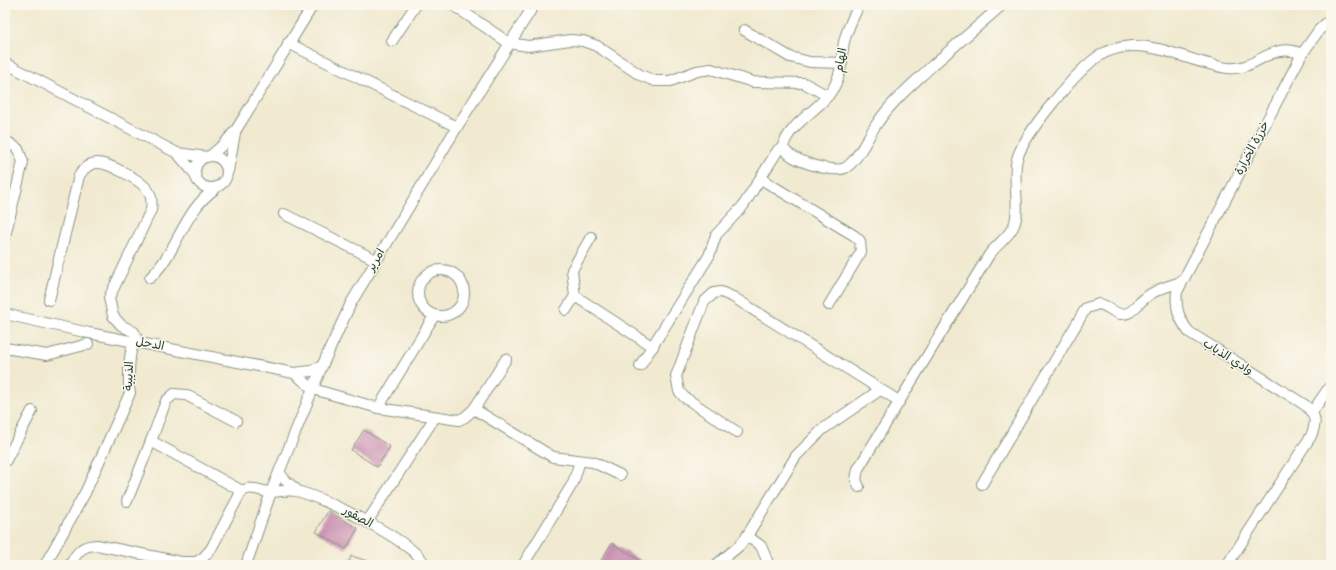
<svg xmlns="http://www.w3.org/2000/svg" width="1336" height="570" font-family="'Balsamiq Sans','Playpen Sans Arabic',sans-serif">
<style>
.building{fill:#ca91b2}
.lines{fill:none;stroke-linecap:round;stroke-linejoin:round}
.minor-casing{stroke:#889482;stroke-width:12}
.minor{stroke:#fff;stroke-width:10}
.labels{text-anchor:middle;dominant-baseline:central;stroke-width:3;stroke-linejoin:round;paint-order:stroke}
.street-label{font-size:12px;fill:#1f3d34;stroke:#fbf7ec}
</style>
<rect width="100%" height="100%" fill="#fbf7ec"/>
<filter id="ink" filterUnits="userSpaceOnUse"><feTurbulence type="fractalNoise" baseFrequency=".025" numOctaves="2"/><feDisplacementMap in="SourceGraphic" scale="8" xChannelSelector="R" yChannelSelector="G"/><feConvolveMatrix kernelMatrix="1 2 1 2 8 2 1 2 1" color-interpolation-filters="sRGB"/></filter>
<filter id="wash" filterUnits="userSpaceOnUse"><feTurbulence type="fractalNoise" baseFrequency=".012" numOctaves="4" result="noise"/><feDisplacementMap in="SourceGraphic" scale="16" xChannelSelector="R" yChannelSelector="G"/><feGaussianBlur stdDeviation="0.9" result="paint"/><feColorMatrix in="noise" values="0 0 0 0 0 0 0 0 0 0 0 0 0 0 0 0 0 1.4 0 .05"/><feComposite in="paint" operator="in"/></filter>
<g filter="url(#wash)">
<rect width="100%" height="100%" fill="#f1ead1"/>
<g id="blocks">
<g class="building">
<path d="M364,430L390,447L377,467L351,450Z"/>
<path d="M328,511L358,528L346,549L316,532Z"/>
<path d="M612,543L648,565H598Z"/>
<path d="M351,556L375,563L374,565H348Z"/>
</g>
</g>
</g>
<g filter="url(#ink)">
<use href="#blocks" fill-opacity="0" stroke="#889482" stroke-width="1"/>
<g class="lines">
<defs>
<g id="minor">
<path d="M453,5L509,43L528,46L570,40L583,41L597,46L640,75L655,81H670L697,71L711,69L753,82L804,83L828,96"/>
<path d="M859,5C853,17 847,29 844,42C841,58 842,73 834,87C821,110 792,120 783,146C785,159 832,174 845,168C858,161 869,134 878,122C893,100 914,83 933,65C956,45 979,25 1002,5"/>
<path d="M744,30L790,57L810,62L842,63"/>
<path d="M392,41L416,5"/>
<path d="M288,43L457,127"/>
<path d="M5,63L177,153L207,157"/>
<path d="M5,140L18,149L23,162L5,236"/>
<path d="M177,153L195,174"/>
<path d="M210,156L224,144L236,130L313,5"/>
<circle cx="211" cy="172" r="16"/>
<path d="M228,171L235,133"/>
<path d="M761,179L855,236L860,241L861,252L829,305"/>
<path d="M284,214L376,260"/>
<circle cx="441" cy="293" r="23"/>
<path d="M150,278C179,250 182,212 216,188"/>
<path d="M575,296L653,347"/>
<path d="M566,310L575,296L572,270L591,237"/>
<path d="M5,314L89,333L294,373L311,371L322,366"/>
<path d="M5,348L47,355L88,344"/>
<path d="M506,359L474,409L553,457L593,462L620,475"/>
<path d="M640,366L709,256L716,235L743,206L778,150L783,148"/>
<path d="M294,373L313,389L378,408L459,420L465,417L474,409"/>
<path d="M378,408L434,316"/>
<path d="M1312,412L1331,385"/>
<path d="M236,421L186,395L174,394L166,401L151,441L242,491"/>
<path d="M737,432L684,397L679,391L676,376L704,302L714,293L721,292L733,297L899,401"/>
<path d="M5,462L32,411"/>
<path d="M279,472L285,480L298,491"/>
<path d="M982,484L1086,308L1099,304C1107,305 1113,313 1121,314C1132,315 1137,304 1144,299C1154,290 1168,286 1181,282"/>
<path d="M859,487L856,480L858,469L989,255C997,244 1010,236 1014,225C1021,210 1012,179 1017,159C1024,134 1077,70 1099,56C1108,50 1120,47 1131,46C1164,45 1195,64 1228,68C1258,71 1270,40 1302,54"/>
<path d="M127,501L151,441"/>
<path d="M367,522L435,417"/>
<path d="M747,536L761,546L769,565"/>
<path d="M45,565L85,493L130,393C128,386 129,359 131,352C132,346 135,341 136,336L134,332L121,325L113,316L109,298L151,210C152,203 152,197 149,192C143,181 108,162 96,163C88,164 83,169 79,176L49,300"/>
<path d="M70,565C77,552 82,545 97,545L181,562H196L203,558L211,549L240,494C248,483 261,492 271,492C280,492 287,489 296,491C321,496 415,542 425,565"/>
<path d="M246,565L271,492L322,366L351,303L457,127L534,5"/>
<path d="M523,565L573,483L580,461"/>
<path d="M716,565L739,546L745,539L796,456L823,429L880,390"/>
<path d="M1227,565L1311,436C1317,422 1316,415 1305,405L1189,332C1179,319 1175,308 1177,292L1302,54L1319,30L1331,19"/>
</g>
</defs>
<use href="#minor" class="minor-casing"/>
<use href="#minor" class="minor"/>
</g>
</g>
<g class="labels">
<g class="street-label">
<text transform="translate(841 60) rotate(-80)">الهام</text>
<text transform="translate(1252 148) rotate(-62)">خرزة الخرارة</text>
<text transform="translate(376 260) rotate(-60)">امرير</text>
<text transform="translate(150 344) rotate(11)">الدحل</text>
<text transform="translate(1228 357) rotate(32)">وادي الذياب</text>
<text transform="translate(129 376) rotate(-87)">الذيبية</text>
<text transform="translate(358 517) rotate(29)">الصقور</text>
</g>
</g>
<rect width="1336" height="570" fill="none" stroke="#fbf7ec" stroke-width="20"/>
</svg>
